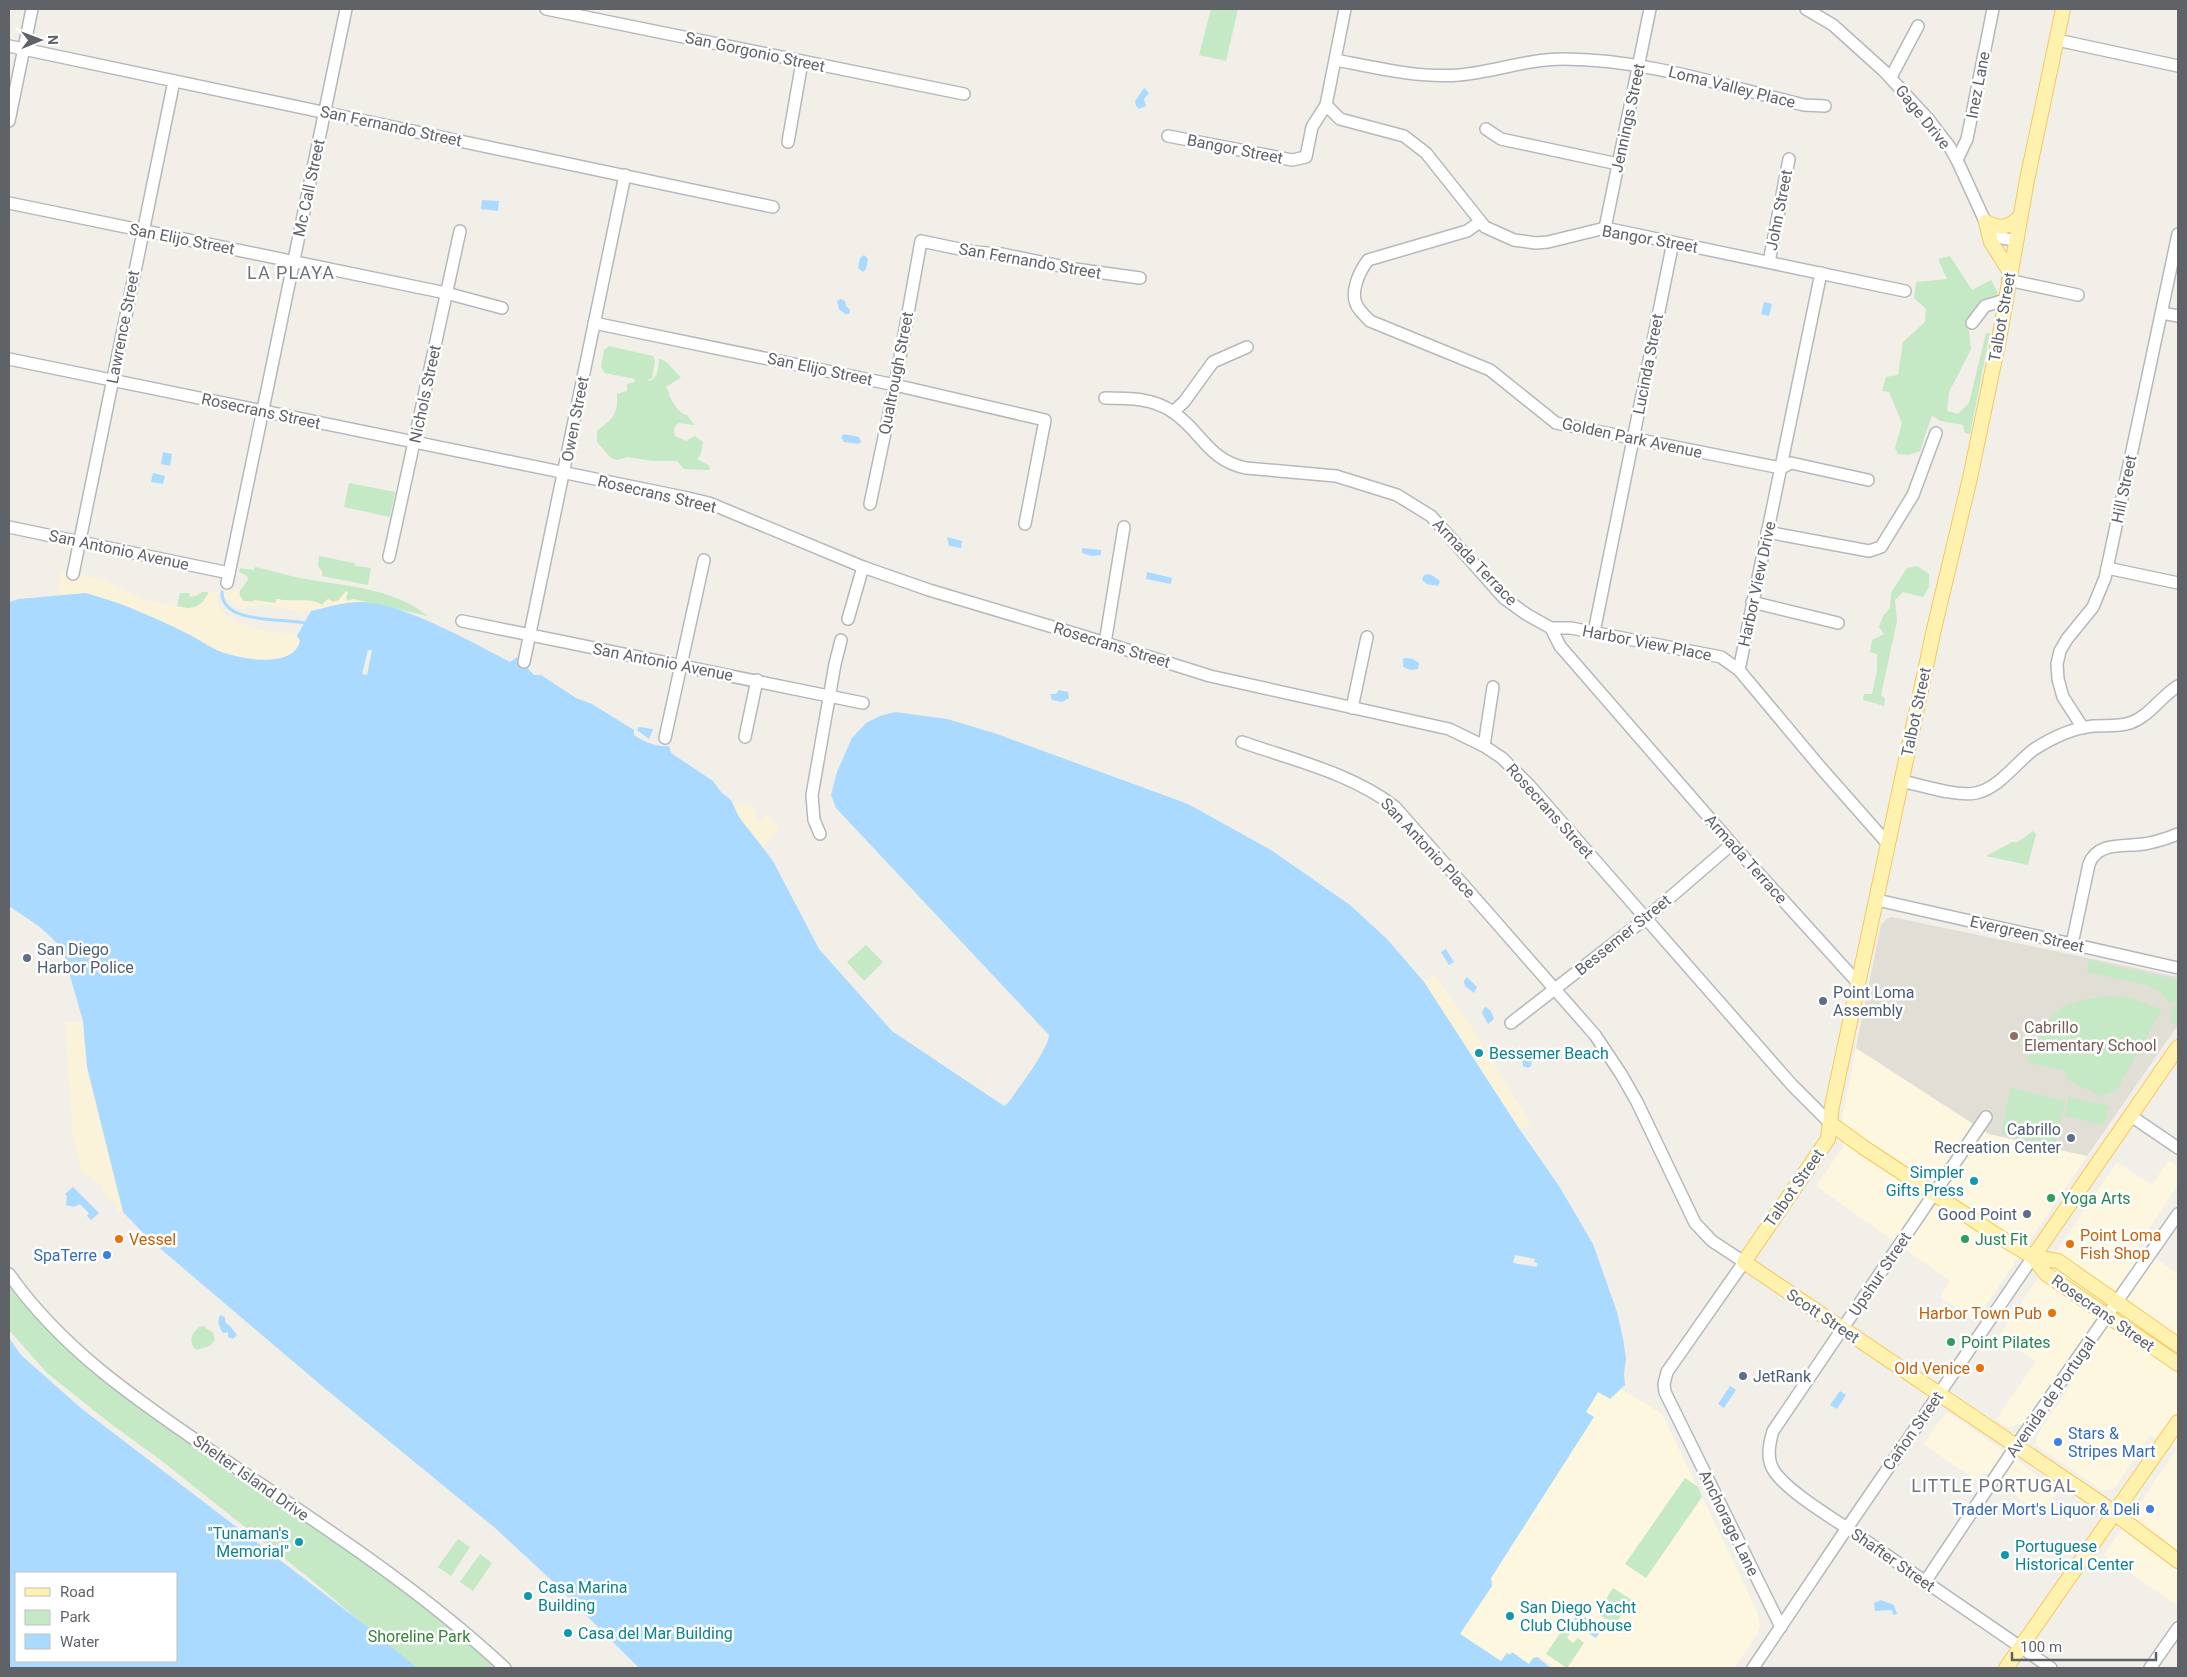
<svg xmlns="http://www.w3.org/2000/svg" width="2187" height="1677" font-family="Roboto,sans-serif">
<style>
.commercial{fill:#fef7e0}
.education{fill:#e1ded6}
.green{fill:#c5e8c5}
.sand{fill:#fbf3d9}
.water{fill:#aadaff;fill-rule:evenodd}
.pier{fill:#f1efe8}
.lines{fill:none;stroke-linecap:round;stroke-linejoin:round}
.stream{stroke:#aadaff;stroke-width:3}
.minor-casing{stroke:#b5b8bc;stroke-width:14}
.major-casing{stroke:#f2c960;stroke-width:16}
.minor{stroke:#fff;stroke-width:11}
.major{stroke:#fff2af;stroke-width:14}
.service-dot{fill:#5c6f8a;stroke:#fff;stroke-width:2}
.education-dot{fill:#8d6e63;stroke:#fff;stroke-width:2}
.culture-dot{fill:#0f9aa8;stroke:#fff;stroke-width:2}
.leisure-dot{fill:#2e9e5b;stroke:#fff;stroke-width:2}
.food-dot{fill:#e8710a;stroke:#fff;stroke-width:2}
.shop-dot{fill:#3f7fe0;stroke:#fff;stroke-width:2}
.labels{text-anchor:middle;dominant-baseline:central;stroke-width:5;stroke-linejoin:round;paint-order:stroke}
.street-label{font-size:16px;fill:#5f6368;stroke:#fff}
.service-label{font-size:16px;fill:#4e5e75;stroke:#fff;text-anchor:start}
.education-label{font-size:16px;fill:#785e54;stroke:#fff;text-anchor:start}
.culture-label{font-size:16px;fill:#0d838f;stroke:#fff;text-anchor:start}
.leisure-label{font-size:16px;fill:#27864d;stroke:#fff;text-anchor:start}
.food-label{font-size:16px;fill:#c56008;stroke:#fff;text-anchor:start}
.shop-label{font-size:16px;fill:#366cbe;stroke:#fff;text-anchor:end}
.park-label{font-size:16px;fill:#348238;stroke:#fff}
.neighbourhood-label{font-size:18px;letter-spacing:1px;fill:#70757a;stroke:#fff}
</style>
<rect width="100%" height="100%" fill="#f1efe8"/>
<g class="commercial">
<path d="M1856,1048L1988,1134L2087,1156L1975,1321L1940,1297L1950,1281L1816,1186L1843,1147V1114Z"/>
<path d="M2169,1160L2178,1167V1184L2138,1246L2178,1274V1606L2104,1555L2177,1449L2150,1435L2114,1489L2103,1491L2036,1445L2037,1435L2070,1386L2056,1376L2023,1423L2008,1428L1996,1420L2036,1361L1998,1337L2117,1162L2152,1185Z"/>
<path d="M1621,1389L1662,1414L1757,1611L1760,1625L1758,1633L1734,1668H1556L1540,1657L1533,1658L1529,1664L1511,1652L1510,1654L1507,1652L1501,1661L1460,1634L1493,1583L1491,1579L1593,1417L1586,1412L1599,1392L1610,1399L1614,1393Z"/>
<path d="M1950,1413L2059,1491L2042,1515L1984,1472L1977,1481L1923,1444L1945,1414Z"/>
</g>
<path class="education" d="M1892,917L2178,977V1025L2087,1156L1989,1134L1856,1048L1881,925L1886,919Z"/>
<g class="green">
<path d="M1211,9H1238L1226,61L1199,55Z"/>
<path d="M1950,256L1972,290L1991,280L1998,293L1992,299L1982,300L1968,323L1971,349L1949,392L1947,411L1958,414L1969,403L1986,333H1990L1970,434L1965,433L1963,425L1940,421L1932,415L1920,451L1908,455L1898,454L1895,448L1902,423L1889,392L1882,391L1886,377L1898,375L1903,342L1925,322L1926,309L1914,298L1916,282L1947,279L1938,259Z"/>
<path d="M609,346L653,356L655,360L652,378L646,381C658,381 658,370 659,359C669,360 673,372 681,377L666,387L670,394L669,395C674,404 678,413 687,415L694,425L679,423C674,426 673,430 675,436L686,441L695,436L703,442L701,454L697,459L708,465L710,468L709,470L684,469L677,461H653L627,457L617,460L611,458L597,442V431C612,419 618,416 617,394L627,391V384L634,382L635,379L605,373L601,367L604,350Z"/>
<path d="M349,483L395,492L390,517L344,507Z"/>
<path d="M319,556L354,563L356,566L371,568L368,585L322,576V571L318,566Z"/>
<path d="M1917,566L1929,574V587L1923,597L1903,592L1895,600L1897,621L1881,695L1885,699L1884,706L1863,700L1864,694H1872L1877,670V654L1870,652L1872,640L1884,634L1879,627L1883,616L1890,608L1891,593L1907,568Z"/>
<path d="M255,567C270,570 285,575 300,578C343,586 392,587 428,616L354,599L347,601L346,598L333,602L328,599L322,605C311,597 291,603 277,599L275,603L243,601L239,592L248,580L247,576L239,572L240,568L254,570Z"/>
<path d="M202,592H209C202,607 192,610 177,607L180,593H190L189,597L196,596Z"/>
<path d="M2033,831L2036,834L2028,865L1986,856L2012,842H2018Z"/>
<path d="M866,945L883,962L864,981L847,962Z"/>
<path d="M2089,960L2178,980V1000L2170,1003L2159,991L2146,985L2087,972Z"/>
<path d="M2109,996L2131,998L2160,1009L2161,1011L2117,1090L2101,1096L2066,1079V1071L2028,1062V1057C2049,1011 2058,1002 2109,996Z"/>
<path d="M2178,1004V1022L2176,1026L2171,1023L2172,1009Z"/>
<path d="M2011,1088L2065,1101L2055,1146L2001,1134Z"/>
<path d="M2069,1097L2109,1106L2104,1125L2065,1116Z"/>
<path d="M9,1282L60,1341L448,1621L497,1668H414L314,1582L162,1461L111,1424L47,1373L9,1330Z"/>
<path d="M203,1326L213,1333L215,1340L210,1346L196,1350C188,1342 191,1333 199,1327Z"/>
<path d="M1685,1478L1698,1487L1702,1497L1646,1578L1625,1564Z"/>
<path d="M458,1539L470,1547L451,1576L438,1567Z"/>
<path d="M480,1554L492,1563L473,1591L460,1582Z"/>
<path d="M1613,1588L1632,1600L1615,1625L1597,1613Z"/>
<path d="M1563,1629L1570,1633L1567,1638L1573,1643L1578,1638L1584,1643L1567,1668L1546,1654Z"/>
</g>
<g class="sand">
<path d="M62,571L104,580L145,600L192,609L203,602L209,592H218C212,619 251,628 271,632C282,635 293,629 300,640L299,646L294,653L282,658L256,660L219,651L143,614L86,593L57,595Z"/>
<path d="M235,589L240,590L239,595L243,601L252,602L255,600L275,603L277,599C291,603 311,597 322,605L328,599L333,602L338,601L346,591L348,592L346,598L347,601L354,599L363,602L338,605L303,612L264,604L244,608L235,606L225,596V590L231,592Z"/>
<path d="M731,800L739,805L749,804L757,812L756,819L761,821L763,817L768,815L773,823L778,824L779,829L763,847L739,817Z"/>
<path d="M1435,975L1470,1025L1531,1124L1520,1130L1424,982Z"/>
<path d="M83,1021L87,1067L123,1212H118L116,1204L105,1194L102,1186L81,1170L73,1137L65,1023Z"/>
</g>
<g class="water">
<path d="M1144,88L1149,93L1144,99L1146,106L1139,109L1136,106L1135,101Z"/>
<path d="M482,200L499,201L498,211L481,209Z"/>
<path d="M864,255L868,259L866,269L863,272L858,268L860,258Z"/>
<path d="M841,299L845,301L846,306L850,310L849,314H845L839,309L837,301Z"/>
<path d="M1764,302L1772,304L1769,316L1761,314Z"/>
<path d="M844,434L859,437L861,442L858,444L844,442L841,437Z"/>
<path d="M163,452L172,454L170,466L161,464Z"/>
<path d="M153,473L165,476L163,484L151,482Z"/>
<path d="M947,537L962,541L961,548L949,546Z"/>
<path d="M1082,548L1101,550V555L1092,556L1082,553Z"/>
<path d="M1147,572L1172,578L1171,584L1146,579Z"/>
<path d="M1430,574L1440,581L1438,586L1427,584L1422,580L1424,575Z"/>
<path d="M86,593C99,597 113,601 126,606C148,615 171,625 192,636C201,641 210,647 219,651C238,659 295,670 300,640L297,636L311,611C328,607 346,601 364,602C407,605 471,642 510,662L517,657L534,675H541L576,698L592,704L634,730V735C642,741 659,748 669,746L671,753L713,781L721,792L731,800L739,817L773,861L819,949L892,1031L1004,1106L1008,1103C1018,1089 1048,1050 1049,1035L836,808L831,795L837,772L852,738L866,723L880,716L895,712L947,719L994,733L1188,804L1271,850L1350,905L1387,939L1424,982L1520,1130L1559,1186L1593,1244L1617,1312L1623,1338L1626,1359L1624,1374L1625,1385L1610,1399L1598,1392L1586,1412L1594,1417L1491,1578L1492,1586L1460,1634L1501,1661L1507,1653L1510,1655L1512,1652L1529,1664L1533,1658L1537,1657L1551,1668H639L548,1577L495,1528L322,1386L149,1239L123,1212L87,1067L83,1021L62,948L40,927L9,906V602L19,599Z"/>
<path d="M1406,658L1413,659L1419,663L1418,669L1410,670L1403,667V659Z"/>
<path d="M1059,690L1068,692L1069,698L1062,702L1052,700L1050,694H1056Z"/>
<path d="M639,727L653,729L649,739L637,730Z"/>
<path d="M1446,949L1454,962L1449,965L1441,952Z"/>
<path d="M1467,977L1477,987L1474,993L1465,986L1464,981Z"/>
<path d="M1486,1007L1491,1011L1494,1019L1488,1024L1482,1013L1484,1008Z"/>
<path d="M1526,1051L1528,1054L1532,1055L1531,1066L1528,1068L1523,1066L1522,1054Z"/>
<path d="M73,1187L99,1213L91,1220L87,1216L89,1213L80,1204L74,1207L66,1205L67,1196L65,1194Z"/>
<path d="M220,1315L225,1317V1322L230,1326L237,1335L233,1339L228,1337V1332L223,1333C219,1327 217,1322 220,1315Z"/>
<path d="M9,1338L21,1355L82,1409L361,1622L417,1668H9ZM16,1573H176V1661H16Z"/>
<path d="M1730,1386L1736,1390L1724,1408L1718,1404Z"/>
<path d="M1840,1391L1846,1395L1837,1409L1830,1405Z"/>
<path d="M1881,1600L1894,1605L1897,1614L1893,1615L1892,1610L1875,1611L1874,1603Z"/>
<path d="M1578,1613L1602,1629L1596,1638L1572,1623Z"/>
</g>
<g class="pier">
<path d="M368,650H372L367,675L362,674Z"/>
<path d="M1515,1255L1535,1259L1534,1262L1538,1263L1537,1267L1513,1263Z"/>
</g>
<g class="lines">
<path class="stream" d="M222,592C221,624 281,618 304,623"/>
<defs>
<g id="minor">
<path d="M546,9L964,94"/>
<path d="M1806,9L1833,25L1884,71L1929,120L1949,146L1957,160L1989,230C1996,238 2005,239 2015,240"/>
<path d="M2057,40L2178,66"/>
<path d="M9,46L773,207"/>
<path d="M1336,60C1377,68 1417,78 1459,75C1494,72 1527,59 1563,59C1645,59 1725,86 1804,105L1825,106"/>
<path d="M1891,77L1918,26"/>
<path d="M1326,105L1340,119L1404,136L1426,153L1485,227L1514,240L1536,243L1548,242L1605,228L1905,291"/>
<path d="M9,121L32,9"/>
<path d="M1486,129L1501,139L1618,164"/>
<path d="M1168,136L1292,160L1306,157L1312,127L1326,105L1345,9"/>
<path d="M788,142L802,62"/>
<path d="M1957,160L1967,139L1993,9"/>
<path d="M9,203L446,293L502,308"/>
<path d="M1480,222L1467,231L1368,260C1359,272 1348,295 1359,309C1362,313 1366,317 1370,321L1490,370L1556,423L1781,468"/>
<path d="M1605,228L1650,9"/>
<path d="M1769,262L1789,159"/>
<path d="M2008,280L2078,295"/>
<path d="M2162,313L2178,316"/>
<path d="M594,323L895,385L1045,420L1025,524"/>
<path d="M1972,323L1985,306L2005,300"/>
<path d="M9,359L688,498L709,503L863,567L929,590L1083,636L1210,676L1449,729L1484,746L1502,758L1529,785L1792,1085L1830,1123"/>
<path d="M1105,398C1129,398 1153,398 1173,412C1202,432 1208,460 1246,468L1336,476L1397,495L1431,516L1504,598L1526,614L1551,628L1560,646L1732,844L1859,984"/>
<path d="M1173,412L1184,402L1213,362L1247,347"/>
<path d="M1781,468L1791,463L1868,480"/>
<path d="M870,504L895,385L921,241L974,252L1002,254L1075,269L1140,278"/>
<path d="M9,527L229,573"/>
<path d="M1767,532L1869,551L1881,547L1913,495L1936,433"/>
<path d="M389,557L460,231"/>
<path d="M2107,568L2178,583"/>
<path d="M73,574L174,81"/>
<path d="M227,583L346,9"/>
<path d="M1752,602L1838,623"/>
<path d="M848,619L863,567"/>
<path d="M462,621L863,703"/>
<path d="M1551,628H1571L1721,657L1739,670L1821,768L1888,844"/>
<path d="M1594,632L1673,242"/>
<path d="M1105,643L1124,527"/>
<path d="M524,662L625,175"/>
<path d="M1739,670L1821,273"/>
<path d="M1352,708L1367,637"/>
<path d="M2083,728L2063,697L2058,679L2057,664L2060,651L2067,639L2093,607L2105,578L2178,234"/>
<path d="M745,737L757,680"/>
<path d="M665,738L704,560"/>
<path d="M1242,742C1293,760 1351,773 1395,807L1595,1035L1621,1074L1637,1102L1695,1223L1712,1241L1744,1262L1667,1372L1664,1384L1665,1392L1781,1627"/>
<path d="M1484,746L1493,687"/>
<path d="M1901,781C1922,785 1956,797 1976,793C1999,788 2015,764 2033,750C2050,739 2072,728 2093,726C2105,725 2118,727 2130,723C2150,716 2161,696 2178,686"/>
<path d="M820,834L814,820L812,795L835,664L841,640"/>
<path d="M1877,900L2178,968"/>
<path d="M2072,944L2089,864C2098,841 2125,847 2144,844C2156,842 2168,838 2178,834"/>
<path d="M1511,1023L1645,919L1732,844"/>
<path d="M2131,1116L2178,1148"/>
<path d="M1986,1117L1773,1431C1769,1444 1766,1459 1774,1471C1788,1492 1834,1519 1856,1534C1921,1579 1986,1624 2051,1668"/>
<path d="M9,1274C63,1351 140,1402 216,1454C316,1522 417,1586 505,1668"/>
<path d="M1925,1582L2016,1446L2178,1214"/>
<path d="M1753,1668L1847,1528L2033,1257"/>
<path d="M2150,1668L2178,1628"/>
</g>
<g id="major">
<path d="M2063,9L2027,180L2000,334L1970,478L1934,629L1832,1106L1828,1139L1744,1262L2102,1504L2178,1561"/>
<path d="M1986,222L1991,242L2010,272"/>
<path d="M1986,222C1999,229 2008,228 2019,218"/>
<path d="M1830,1123L1863,1147L1995,1234L2033,1257L2058,1261L2178,1345"/>
<path d="M2033,1257L2178,1047"/>
<path d="M2033,1257L2046,1274L2178,1364"/>
<path d="M2006,1668L2178,1422"/>
</g>
</defs>
<use href="#minor" class="minor-casing"/>
<use href="#major" class="major-casing"/>
<use href="#minor" class="minor"/>
<use href="#major" class="major"/>
</g>
<g class="service-dot">
<circle cx="27" cy="958" r="5"/>
<circle cx="1823" cy="1001" r="5"/>
<circle cx="2071" cy="1138" r="5"/>
<circle cx="2027" cy="1214" r="5"/>
<circle cx="1743" cy="1376" r="5"/>
</g>
<circle class="education-dot" cx="2014" cy="1036" r="5"/>
<g class="culture-dot">
<circle cx="1479" cy="1053" r="5"/>
<circle cx="1974" cy="1181" r="5"/>
<circle cx="299" cy="1542" r="5"/>
<circle cx="2005" cy="1555" r="5"/>
<circle cx="528" cy="1596" r="5"/>
<circle cx="1510" cy="1616" r="5"/>
<circle cx="568" cy="1633" r="5"/>
</g>
<g class="leisure-dot">
<circle cx="2051" cy="1198" r="5"/>
<circle cx="1965" cy="1239" r="5"/>
<circle cx="1951" cy="1342" r="5"/>
</g>
<g class="food-dot">
<circle cx="119" cy="1239" r="5"/>
<circle cx="2070" cy="1244" r="5"/>
<circle cx="2052" cy="1313" r="5"/>
<circle cx="1980" cy="1368" r="5"/>
</g>
<g class="shop-dot">
<circle cx="107" cy="1255" r="5"/>
<circle cx="2058" cy="1442" r="5"/>
<circle cx="2150" cy="1509" r="5"/>
</g>
<g class="labels">
<g class="street-label">
<text transform="translate(755 52) rotate(12)">San Gorgonio Street</text>
<text transform="translate(1978 85) rotate(-79)">Inez Lane</text>
<text transform="translate(1732 87) rotate(14)">Loma Valley Place</text>
<text transform="translate(1923 117) rotate(51)">Gage Drive</text>
<text transform="translate(1628 118) rotate(-78)">Jennings Street</text>
<text transform="translate(391 126) rotate(12)">San Fernando Street</text>
<text transform="translate(1235 149) rotate(11)">Bangor Street</text>
<text transform="translate(309 188) rotate(-78)">Mc Call Street</text>
<text transform="translate(1779 210) rotate(-79)">John Street</text>
<text transform="translate(182 239) rotate(11)">San Elijo Street</text>
<text transform="translate(1650 239) rotate(10)">Bangor Street</text>
<text transform="translate(1030 261) rotate(10)">San Fernando Street</text>
<text transform="translate(2002 317) rotate(-80)">Talbot Street</text>
<text transform="translate(123 327) rotate(-79)">Lawrence Street</text>
<text transform="translate(1648 364) rotate(-79)">Lucinda Street</text>
<text transform="translate(820 369) rotate(12)">San Elijo Street</text>
<text transform="translate(896 373) rotate(-79)">Qualtrough Street</text>
<text transform="translate(425 394) rotate(-78)">Nichols Street</text>
<text transform="translate(261 411) rotate(12)">Rosecrans Street</text>
<text transform="translate(575 419) rotate(-79)">Owen Street</text>
<text transform="translate(1632 438) rotate(12)">Golden Park Avenue</text>
<text transform="translate(2124 489) rotate(-78)">Hill Street</text>
<text transform="translate(657 494) rotate(13)">Rosecrans Street</text>
<text transform="translate(119 550) rotate(12)">San Antonio Avenue</text>
<text transform="translate(1475 562) rotate(46)">Armada Terrace</text>
<text transform="translate(1757 584) rotate(-78)">Harbor View Drive</text>
<text transform="translate(1647 643) rotate(11)">Harbor View Place</text>
<text transform="translate(1112 645) rotate(17)">Rosecrans Street</text>
<text transform="translate(663 662) rotate(11)">San Antonio Avenue</text>
<text transform="translate(1916 712) rotate(-78)">Talbot Street</text>
<text transform="translate(1550 811) rotate(48)">Rosecrans Street</text>
<text transform="translate(1428 848) rotate(47)">San Antonio Place</text>
<text transform="translate(1746 859) rotate(48)">Armada Terrace</text>
<text transform="translate(2027 934) rotate(13)">Evergreen Street</text>
<text transform="translate(1623 935) rotate(-39)">Bessemer Street</text>
<text transform="translate(1794 1188) rotate(-55)">Talbot Street</text>
<text transform="translate(1880 1274) rotate(-56)">Upshur Street</text>
<text transform="translate(2103 1313) rotate(35)">Rosecrans Street</text>
<text transform="translate(1823 1316) rotate(34)">Scott Street</text>
<text transform="translate(2051 1397) rotate(-55)">Avenida de Portugal</text>
<text transform="translate(1913 1431) rotate(-55)">Cañon Street</text>
<text transform="translate(251 1478) rotate(35)">Shelter Island Drive</text>
<text transform="translate(1729 1523) rotate(64)">Anchorage Lane</text>
<text transform="translate(1893 1560) rotate(35)">Shafter Street</text>
</g>
<g class="service-label">
<text x="37" y="949">San Diego<tspan x="37" dy="18">Harbor Police</tspan></text>
<text x="1833" y="992">Point Loma<tspan x="1833" dy="18">Assembly</tspan></text>
<text x="2061" y="1129" text-anchor="end">Cabrillo<tspan x="2061" dy="18">Recreation Center</tspan></text>
<text x="2017" y="1214" text-anchor="end">Good Point</text>
<text x="1753" y="1376">JetRank</text>
</g>
<g class="education-label">
<text x="2024" y="1027">Cabrillo<tspan x="2024" dy="18">Elementary School</tspan></text>
</g>
<g class="culture-label">
<text x="1489" y="1053">Bessemer Beach</text>
<text x="1964" y="1172" text-anchor="end">Simpler<tspan x="1964" dy="18">Gifts Press</tspan></text>
<text x="289" y="1533" text-anchor="end">"Tunaman's<tspan x="289" dy="18">Memorial"</tspan></text>
<text x="2015" y="1546">Portuguese<tspan x="2015" dy="18">Historical Center</tspan></text>
<text x="538" y="1587">Casa Marina<tspan x="538" dy="18">Building</tspan></text>
<text x="1520" y="1607">San Diego Yacht<tspan x="1520" dy="18">Club Clubhouse</tspan></text>
<text x="578" y="1633">Casa del Mar Building</text>
</g>
<g class="leisure-label">
<text x="2061" y="1198">Yoga Arts</text>
<text x="1975" y="1239">Just Fit</text>
<text x="1961" y="1342">Point Pilates</text>
</g>
<g class="food-label">
<text x="2080" y="1235">Point Loma<tspan x="2080" dy="18">Fish Shop</tspan></text>
<text x="129" y="1239">Vessel</text>
<text x="2042" y="1313" text-anchor="end">Harbor Town Pub</text>
<text x="1970" y="1368" text-anchor="end">Old Venice</text>
</g>
<g class="shop-label">
<text x="97" y="1255">SpaTerre</text>
<text x="2068" y="1433" text-anchor="start">Stars &amp;<tspan x="2068" dy="18">Stripes Mart</tspan></text>
<text x="2140" y="1509">Trader Mort's Liquor &amp; Deli</text>
</g>
<g class="park-label">
<text x="419" y="1636">Shoreline Park</text>
</g>
<g class="neighbourhood-label">
<text x="291" y="272">LA PLAYA</text>
<text x="1994" y="1485">LITTLE PORTUGAL</text>
</g>
</g>
<rect width="2187" height="1677" fill="none" stroke="#5f6368" stroke-width="20"/>
<rect x="15" y="1572" width="162" height="90" fill="#ffffff" stroke="#bfc1c3"/>
<rect x="25" y="1588" width="25" height="8" fill="#fff2af" stroke="#bfc1c3"/>
<text x="60" y="1597" font-size="15" fill="#5f6368">Road</text>
<rect x="25" y="1610" width="25" height="15" fill="#c5e8c5" stroke="#bfc1c3"/>
<text x="60" y="1622" font-size="15" fill="#5f6368">Park</text>
<rect x="25" y="1634" width="25" height="15" fill="#aadaff" stroke="#bfc1c3"/>
<text x="60" y="1647" font-size="15" fill="#5f6368">Water</text>
<g transform="translate(40 40) rotate(89)" stroke="#ffffff" stroke-width="4" paint-order="stroke">
<path d="M0-4L9 19L0 12L-9 19Z" fill="#5f6368"/>
<text y="-8" font-size="14" font-weight="bold" text-anchor="middle" fill="#5f6368">N</text>
</g>
<path d="M2012 1652v8h144v-8" fill="none" stroke="#5f6368" stroke-width="2.5"/>
<text x="2020" y="1652" font-size="15" fill="#5f6368" stroke="#ffffff" stroke-width="4" paint-order="stroke">100 m</text>
</svg>
